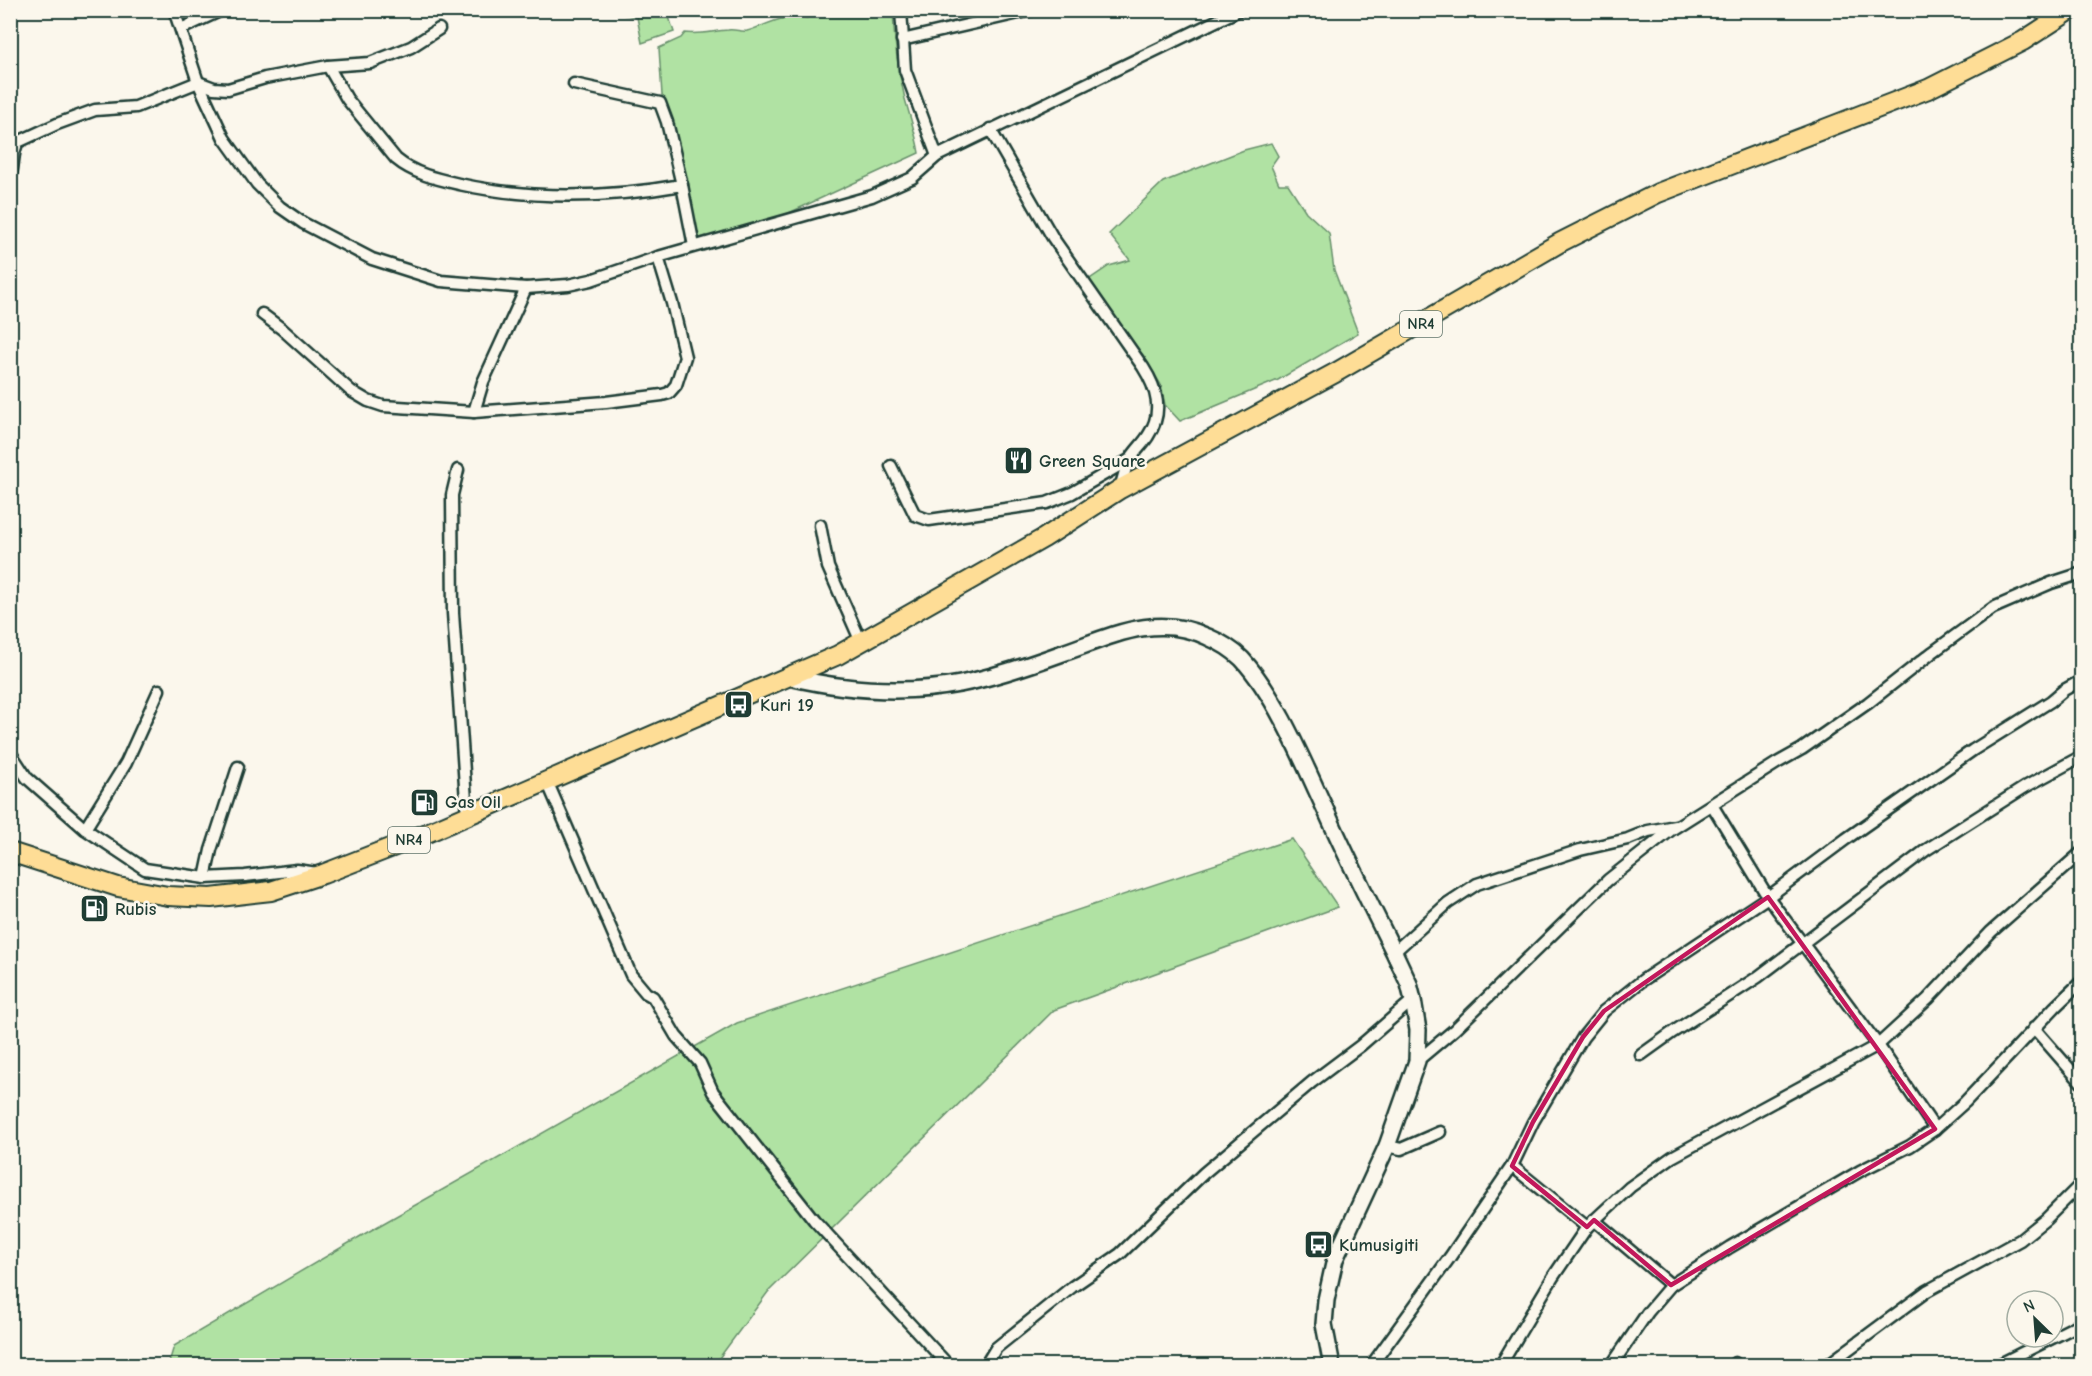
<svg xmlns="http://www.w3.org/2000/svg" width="2092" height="1376" font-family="'Comic Neue',sans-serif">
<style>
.green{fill:#b0e2a3;stroke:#68906c;stroke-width:1.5}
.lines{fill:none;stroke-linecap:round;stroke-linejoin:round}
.minor-casing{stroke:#1f3d34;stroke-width:15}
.secondary-casing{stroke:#1f3d34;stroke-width:20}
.trunk-casing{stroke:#1f3d34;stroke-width:22}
.minor{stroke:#fbf7ec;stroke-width:10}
.secondary{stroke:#fbf7ec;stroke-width:15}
.trunk{stroke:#fedd96;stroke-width:18}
.marked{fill:none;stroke:#c2185b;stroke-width:4.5;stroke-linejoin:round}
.labels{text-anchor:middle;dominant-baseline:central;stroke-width:5;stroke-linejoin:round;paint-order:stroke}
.shield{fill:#fbf7ec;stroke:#61756b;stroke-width:1.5}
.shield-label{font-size:16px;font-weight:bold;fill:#1f3d34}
.poi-label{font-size:18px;font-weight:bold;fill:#1f3d34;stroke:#fbf7ec;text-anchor:start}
</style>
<rect width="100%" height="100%" fill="#fbf7ec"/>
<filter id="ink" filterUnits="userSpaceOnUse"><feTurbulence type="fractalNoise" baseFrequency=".0167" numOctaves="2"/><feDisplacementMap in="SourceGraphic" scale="12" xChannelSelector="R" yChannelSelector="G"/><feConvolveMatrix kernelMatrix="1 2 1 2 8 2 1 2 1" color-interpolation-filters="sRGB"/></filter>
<g filter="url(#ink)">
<g class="green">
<path d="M846,10L893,11C894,41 898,70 905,99C910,117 916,134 919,153L765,224L707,241L706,236L697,239L695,219L665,112L662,95L659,48L681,38L685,33C701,35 713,31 728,30C735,29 741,32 747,31C767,25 785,13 807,18L814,12Z"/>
<path d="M605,11H667L674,32L642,43L637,17Z"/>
<path d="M1271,143L1278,156L1271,166L1279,184H1288L1306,212L1329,233L1334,270L1358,333L1278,380L1180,421L1165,405L1161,385L1143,355L1084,283L1109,266L1130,260L1109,234L1163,182L1244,150Z"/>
<path d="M1292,839L1338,907L1054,1010L768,1292L714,1365L168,1366L174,1346L366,1233L737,1023Z"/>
</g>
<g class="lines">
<defs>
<g id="minor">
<path d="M174,10L198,82L224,138L257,184L280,207L303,223L372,259L441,281L526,288L568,285L591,280L658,257L872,196L912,178L937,156L1239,10"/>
<path d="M901,10L905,70L937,156"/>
<path d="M181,29L222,10"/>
<path d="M902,40L1032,10"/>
<path d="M328,66L347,99L396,159C414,174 437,179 459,184C532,200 609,198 682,185L694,246"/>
<path d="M574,84L660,103L667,122L682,185"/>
<path d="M990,129L1053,238L1143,367C1157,389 1164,412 1148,436C1143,444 1136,450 1131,458C1125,466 1123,479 1120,489"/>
<path d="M10,178C14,166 12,152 18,142L57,124L95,110L136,107L198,82L214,88L228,89L265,78L328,66L370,63L411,47L439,29"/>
<path d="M262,314L282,329L351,391L368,401L383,406L474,412L606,402L662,395L669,393L676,385L685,357L672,303L658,257"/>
<path d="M474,412L483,382L526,288"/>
<path d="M891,466L915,515L929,520L1047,503L1072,493L1129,460"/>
<path d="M458,470L452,495L453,613L467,815"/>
<path d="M820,525L828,567L861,642"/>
<path d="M10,752L27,778L85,829L145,869L205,878L245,876L297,870L317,873"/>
<path d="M547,781L631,975L646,993L653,997L676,1036L700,1063L713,1092L814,1220L949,1366"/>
<path d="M1712,805L1768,897L1878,1045L1935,1129"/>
<path d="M85,829L126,763L159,690"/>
<path d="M205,878L211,850L238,767"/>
<path d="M1394,952L1448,903L1477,884L1580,850L1628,839L1648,831L1675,826"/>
<path d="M2034,1028L2082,1083"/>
<path d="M1641,1055L1673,1032L1758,977L1926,850L2025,787L2082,756"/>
<path d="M1417,1061L1454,1030L1608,880L1671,830L1777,763L1802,749L1868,703L1933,652L1993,608L2051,583L2082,573"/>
<path d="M1387,1146L1401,1149L1440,1132"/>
<path d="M1512,1166L1587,1227"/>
<path d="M1594,1220L1671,1285"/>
<path d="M985,1366L996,1348L1072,1287L1120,1254L1204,1173L1312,1082L1360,1046L1413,1000"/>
<path d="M1371,1366L1450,1257L1512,1166L1533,1122L1583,1037L1604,1011L1643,980L1768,897L1846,839L1973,750L2051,701L2064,690L2082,680"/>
<path d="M1500,1366L1553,1277L1587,1227L1630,1187L1672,1157L1878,1045L1928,999L1991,932L2082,852"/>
<path d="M1611,1366L1648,1312L1671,1285L1730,1247L1860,1171L1910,1146L1935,1129L1965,1102L2055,1007L2082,981"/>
<path d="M1734,1366L1735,1363"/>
<path d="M1826,1366L1927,1291L2020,1240L2046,1219L2082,1183"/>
<path d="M1996,1366L2082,1323"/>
</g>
<path id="secondary" d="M789,677C845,690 903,695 960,684C994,677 1027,666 1060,654C1110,637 1155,612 1208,637C1220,642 1232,649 1242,659C1277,697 1305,766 1327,813C1348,860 1371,906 1394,952L1409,984L1413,1000L1418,1030L1417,1061L1387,1146L1335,1259L1326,1300L1324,1324L1332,1366"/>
<path id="trunk" d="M10,852L118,887L168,896L211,898L271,891L323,874L413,839L838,655L1044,538L1120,489L1335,373L1561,242L1658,193L1928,89L2023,41L2071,10"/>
</defs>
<use href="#minor" class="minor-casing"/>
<use href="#secondary" class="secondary-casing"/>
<use href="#trunk" class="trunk-casing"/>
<use href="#minor" class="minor"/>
<use href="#secondary" class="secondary"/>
<use href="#trunk" class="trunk"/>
</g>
</g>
<path class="marked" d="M1768,897L1935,1129L1671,1285L1594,1220L1587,1227L1512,1166L1533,1122L1583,1037L1604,1011Z"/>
<defs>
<symbol id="restaurant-square" viewBox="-11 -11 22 22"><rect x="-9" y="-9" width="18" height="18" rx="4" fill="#1f3d34" stroke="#fbf7ec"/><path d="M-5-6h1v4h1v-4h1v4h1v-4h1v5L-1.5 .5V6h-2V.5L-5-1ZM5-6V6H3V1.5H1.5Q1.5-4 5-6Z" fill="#fff"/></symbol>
<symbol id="bus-square" viewBox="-11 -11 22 22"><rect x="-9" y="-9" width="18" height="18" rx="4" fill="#1f3d34" stroke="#fbf7ec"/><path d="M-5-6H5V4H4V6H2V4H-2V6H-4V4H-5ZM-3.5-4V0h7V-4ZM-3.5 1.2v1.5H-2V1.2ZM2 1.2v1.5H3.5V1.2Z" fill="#fff"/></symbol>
<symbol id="fuel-square" viewBox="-11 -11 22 22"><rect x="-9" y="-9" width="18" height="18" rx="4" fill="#1f3d34" stroke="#fbf7ec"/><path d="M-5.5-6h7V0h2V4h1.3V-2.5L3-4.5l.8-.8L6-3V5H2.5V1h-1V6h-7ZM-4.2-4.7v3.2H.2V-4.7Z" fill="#fff"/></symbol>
</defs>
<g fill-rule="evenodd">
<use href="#restaurant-square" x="1002" y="444" width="33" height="33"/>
<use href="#bus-square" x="722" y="688" width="33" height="33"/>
<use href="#fuel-square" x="408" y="786" width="33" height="33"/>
<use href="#fuel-square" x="78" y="892" width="33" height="33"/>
<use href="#bus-square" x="1302" y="1228" width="33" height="33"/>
</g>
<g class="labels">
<g class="shield">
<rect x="1400" y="311" width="42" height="26" rx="4.5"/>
<rect x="388" y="827" width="42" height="26" rx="4.5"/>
</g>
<g class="shield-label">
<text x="1421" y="324">NR4</text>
<text x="409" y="840">NR4</text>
</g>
<g class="poi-label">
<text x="1039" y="461">Green Square</text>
<text x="760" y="705">Kuri 19</text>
<text x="445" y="802">Gas Oil</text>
<text x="115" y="909">Rubis</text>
<text x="1339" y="1245">Kumusigiti</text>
</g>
</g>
<rect width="2092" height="1376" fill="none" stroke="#fbf7ec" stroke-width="36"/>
<rect x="18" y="18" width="2056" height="1340" fill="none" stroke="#1f3d34" stroke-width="2" filter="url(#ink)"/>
<g transform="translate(2035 1319) rotate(335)"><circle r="28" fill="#fbf7ec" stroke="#a3ada2" stroke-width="1.5"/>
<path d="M0-4.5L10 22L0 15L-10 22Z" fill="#1f3d34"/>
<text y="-9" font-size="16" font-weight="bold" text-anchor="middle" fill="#1f3d34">N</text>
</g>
</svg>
